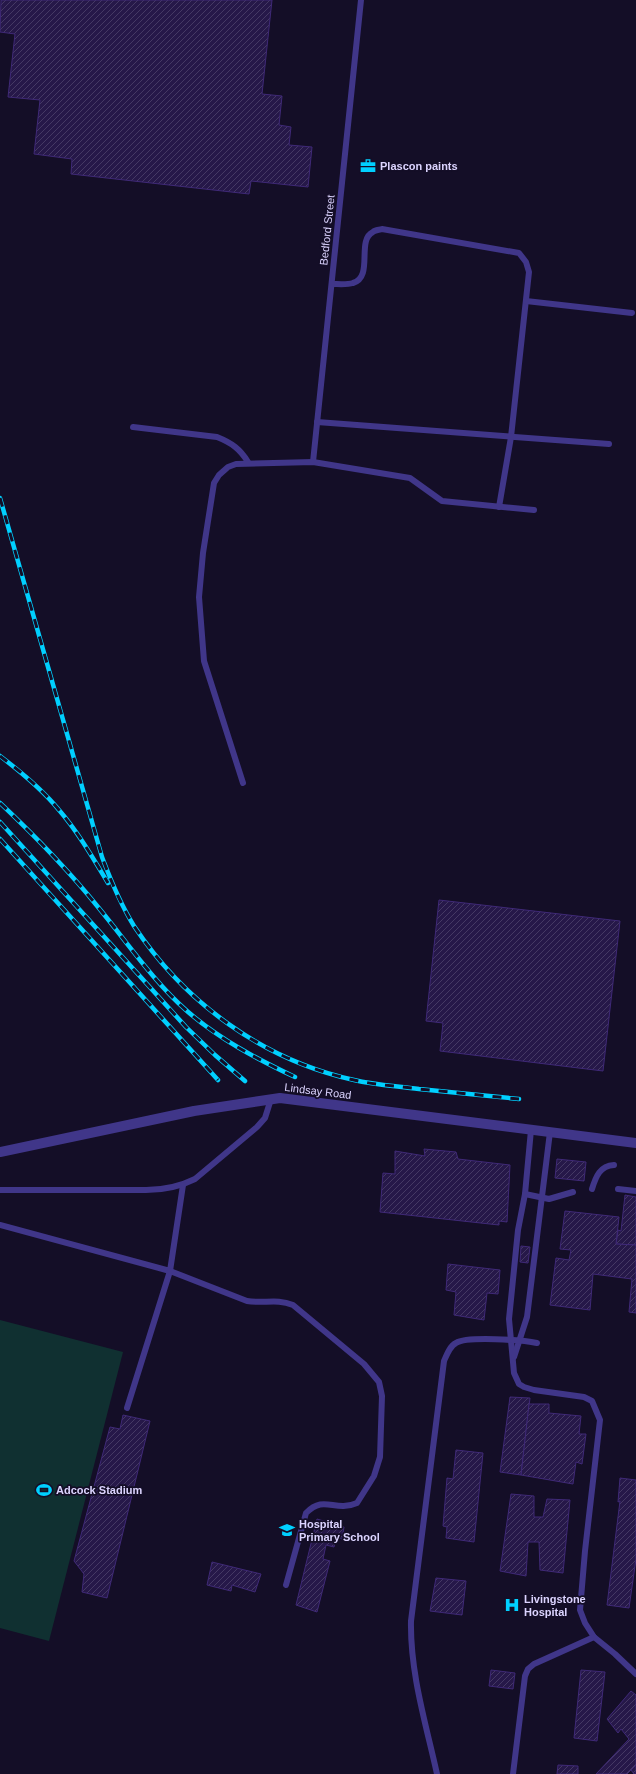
<svg xmlns="http://www.w3.org/2000/svg" width="636" height="1774" font-family="Helvetica,sans-serif">
<style>
.green{fill:#103031}
.building{fill:url(#building-hatch);stroke:#3f2977}
.lines{fill:none;stroke-linecap:round;stroke-linejoin:round}
.service{stroke:#403689;stroke-width:6}
.tertiary{stroke:#403689;stroke-width:10}
.rail-casing{stroke:#00d0ff;stroke-width:4.5}
.rail{stroke:#140e27;stroke-width:3;stroke-dasharray:9;stroke-linecap:butt}
.labels{text-anchor:middle;dominant-baseline:central;stroke-width:3.5;stroke-linejoin:round;paint-order:stroke}
.poi-label{font-size:11px;font-weight:bold;fill:#dcd4ff;stroke:#140e27;text-anchor:start}
.street-label{font-size:11px;fill:#dcd4ff;stroke:#140e27}
</style>
<defs>
<pattern id="building-hatch" width="6" height="6" patternUnits="userSpaceOnUse"><rect width="6" height="6" fill="#261849"/><path d="M-1 1l2-2M0 6l6-6M5 7l2-2" fill="none" stroke="#453964"/></pattern>
</defs>
<rect width="100%" height="100%" fill="#140e27"/>
<path class="green" d="M0,1320L123,1352L49,1641L0,1628Z"/>
<g class="building">
<path d="M1,0H272L262,94L282,96L279,125L291,127L289,145L312,147L308,187L251,181L249,194L71,174L72,159L34,154L40,100L8,97L15,34L0,32Z"/>
<path d="M439,900L620,921L603,1071L440,1051L443,1023L426,1021Z"/>
<path d="M424,1149L456,1152L458,1159L510,1165L507,1222L499,1221V1225L380,1212L383,1173L395,1174V1151L425,1156Z"/>
<path d="M557,1159L586,1162L584,1181L555,1178Z"/>
<path d="M625,1195L636,1197V1245L616,1244L618,1230L621,1231Z"/>
<path d="M565,1211L619,1217L616,1244L636,1245V1313L629,1312L632,1279L593,1274L590,1310L550,1305L556,1258L569,1260L571,1250L560,1249Z"/>
<path d="M521,1246L530,1247L528,1263L520,1262Z"/>
<path d="M448,1264L500,1270L498,1294L487,1293L484,1320L454,1315L456,1292L446,1290Z"/>
<path d="M510,1397L530,1398L521,1475L500,1472Z"/>
<path d="M529,1404H549V1413L581,1416L579,1434H586L582,1464L576,1462L573,1484L521,1475Z"/>
<path d="M123,1415L150,1421L107,1598L82,1592L84,1574L74,1561L110,1427L120,1429Z"/>
<path d="M456,1450L483,1453L474,1542L446,1538L447,1527L443,1526L447,1478L453,1479Z"/>
<path d="M620,1478L636,1480V1559L629,1608L607,1605L620,1501L618,1502Z"/>
<path d="M511,1494L534,1496V1517H543L547,1499L570,1500L563,1573L540,1570L539,1542H528L526,1576L500,1571Z"/>
<path d="M317,1519L344,1527L342,1539L336,1537L334,1547L326,1545L323,1559L330,1561L317,1612L296,1605Z"/>
<path d="M212,1562L261,1574L255,1592L232,1585L231,1591L207,1585Z"/>
<path d="M436,1578L466,1581L462,1615L430,1611Z"/>
<path d="M491,1670L515,1673L513,1689L489,1686Z"/>
<path d="M581,1670L605,1672L597,1741L574,1738Z"/>
<path d="M631,1691L636,1695V1765L627,1774H596L629,1739L621,1729L618,1733L607,1719Z"/>
<path d="M558,1765L578,1766V1774H557Z"/>
<path d="M636,1765V1774H634L631,1770Z"/>
</g>
<g class="lines">
<g class="service">
<path d="M332,284C338,284 347,285 353,283C374,277 356,240 373,232C375,230 379,230 382,229L519,253L526,262L529,272L511,437L499,507"/>
<path d="M526,301L632,313"/>
<path d="M317,422L609,444"/>
<path d="M133,427L217,437C232,443 240,449 248,462"/>
<path d="M313,462L361,0"/>
<path d="M243,783L204,661L199,597L203,553L214,483L219,475L228,467L236,464L313,462L410,478L442,501L534,510"/>
<path d="M531,1130L525,1194L518,1230L509,1319L514,1373L519,1384L524,1387L534,1390L584,1397L592,1401L600,1420L585,1551L580,1610L585,1623L594,1637L615,1654L636,1674"/>
<path d="M592,1189C596,1176 600,1166 614,1165"/>
<path d="M618,1189L636,1191"/>
<path d="M0,1190H146C164,1190 179,1187 195,1179L257,1127L265,1118L271,1099"/>
<path d="M525,1194L549,1199L573,1192"/>
<path d="M0,1225L170,1271L183,1185"/>
<path d="M514,1357L527,1317L550,1132"/>
<path d="M127,1408L170,1271L247,1301C264,1304 276,1298 293,1305L364,1364L379,1382L382,1396L380,1457L374,1476L357,1503C334,1513 325,1494 306,1513L286,1585"/>
<path d="M437,1774C426,1724 410,1673 411,1621L444,1361C447,1354 450,1346 456,1343C467,1336 523,1340 537,1343"/>
<path d="M513,1774L525,1676L528,1669L534,1664L594,1637"/>
</g>
<path class="tertiary" d="M0,1152L194,1111L280,1098L636,1143"/>
<defs>
<g id="rail">
<path d="M0,498L102,857C111,881 121,905 134,926C185,1003 263,1060 354,1080C375,1085 397,1086 419,1089C452,1092 486,1096 519,1099"/>
<path d="M0,756C21,772 42,789 59,810C78,832 93,858 108,883"/>
<path d="M0,803C35,836 68,870 98,907C127,942 153,981 187,1011C219,1039 257,1059 295,1077"/>
<path d="M0,822L186,1027L215,1055L245,1081"/>
<path d="M0,839L218,1080"/>
</g>
</defs>
<use href="#rail" class="rail-casing"/>
<use href="#rail" class="rail"/>
</g>
<defs>
<symbol id="office-bare" viewBox="-9 -9 18 18"><path d="M-6-3h4V-5.5h4V-3h4V5H-6ZM-1-4.5V-3h2v-1.5ZM-6 0V1H6V0Z" fill="#00d0ff" stroke="#140e27" stroke-width="2.5" paint-order="stroke"/></symbol>
<symbol id="stadium-bare" viewBox="-9 -9 18 18"><path d="M0-5a6.5 5 0 1 0 0 10a6.5 5 0 1 0 0-10ZM-3.5-1.8h7v3.6h-7Z" fill="#00d0ff" stroke="#140e27" stroke-width="2.5" paint-order="stroke"/></symbol>
<symbol id="school-bare" viewBox="-9 -9 18 18"><path d="M0-5L7-2L0 1L-7-2ZM-4 1L0 2.5L4 1V4Q0 6-4 4Z" fill="#00d0ff" stroke="#140e27" stroke-width="2.5" paint-order="stroke"/></symbol>
<symbol id="hospital-bare" viewBox="-9 -9 18 18"><path d="M-5-5h3v3.5h4V-5h3V5h-3V1.5h-4V5h-3Z" fill="#00d0ff" stroke="#140e27" stroke-width="2.5" paint-order="stroke"/></symbol>
</defs>
<g fill-rule="evenodd">
<use href="#office-bare" x="357" y="155" width="22" height="22"/>
<use href="#stadium-bare" x="33" y="1479" width="22" height="22"/>
<use href="#school-bare" x="276" y="1519" width="22" height="22"/>
<use href="#hospital-bare" x="501" y="1594" width="22" height="22"/>
</g>
<g class="labels">
<g class="poi-label">
<text x="380" y="166">Plascon paints</text>
<text x="56" y="1490">Adcock Stadium</text>
<text x="299" y="1524">Hospital<tspan x="299" dy="13">Primary School</tspan></text>
<text x="524" y="1599">Livingstone<tspan x="524" dy="13">Hospital</tspan></text>
</g>
<g class="street-label">
<text transform="translate(327 230) rotate(-84)">Bedford Street</text>
<text transform="translate(318 1091) rotate(7)">Lindsay Road</text>
</g>
</g>
</svg>
